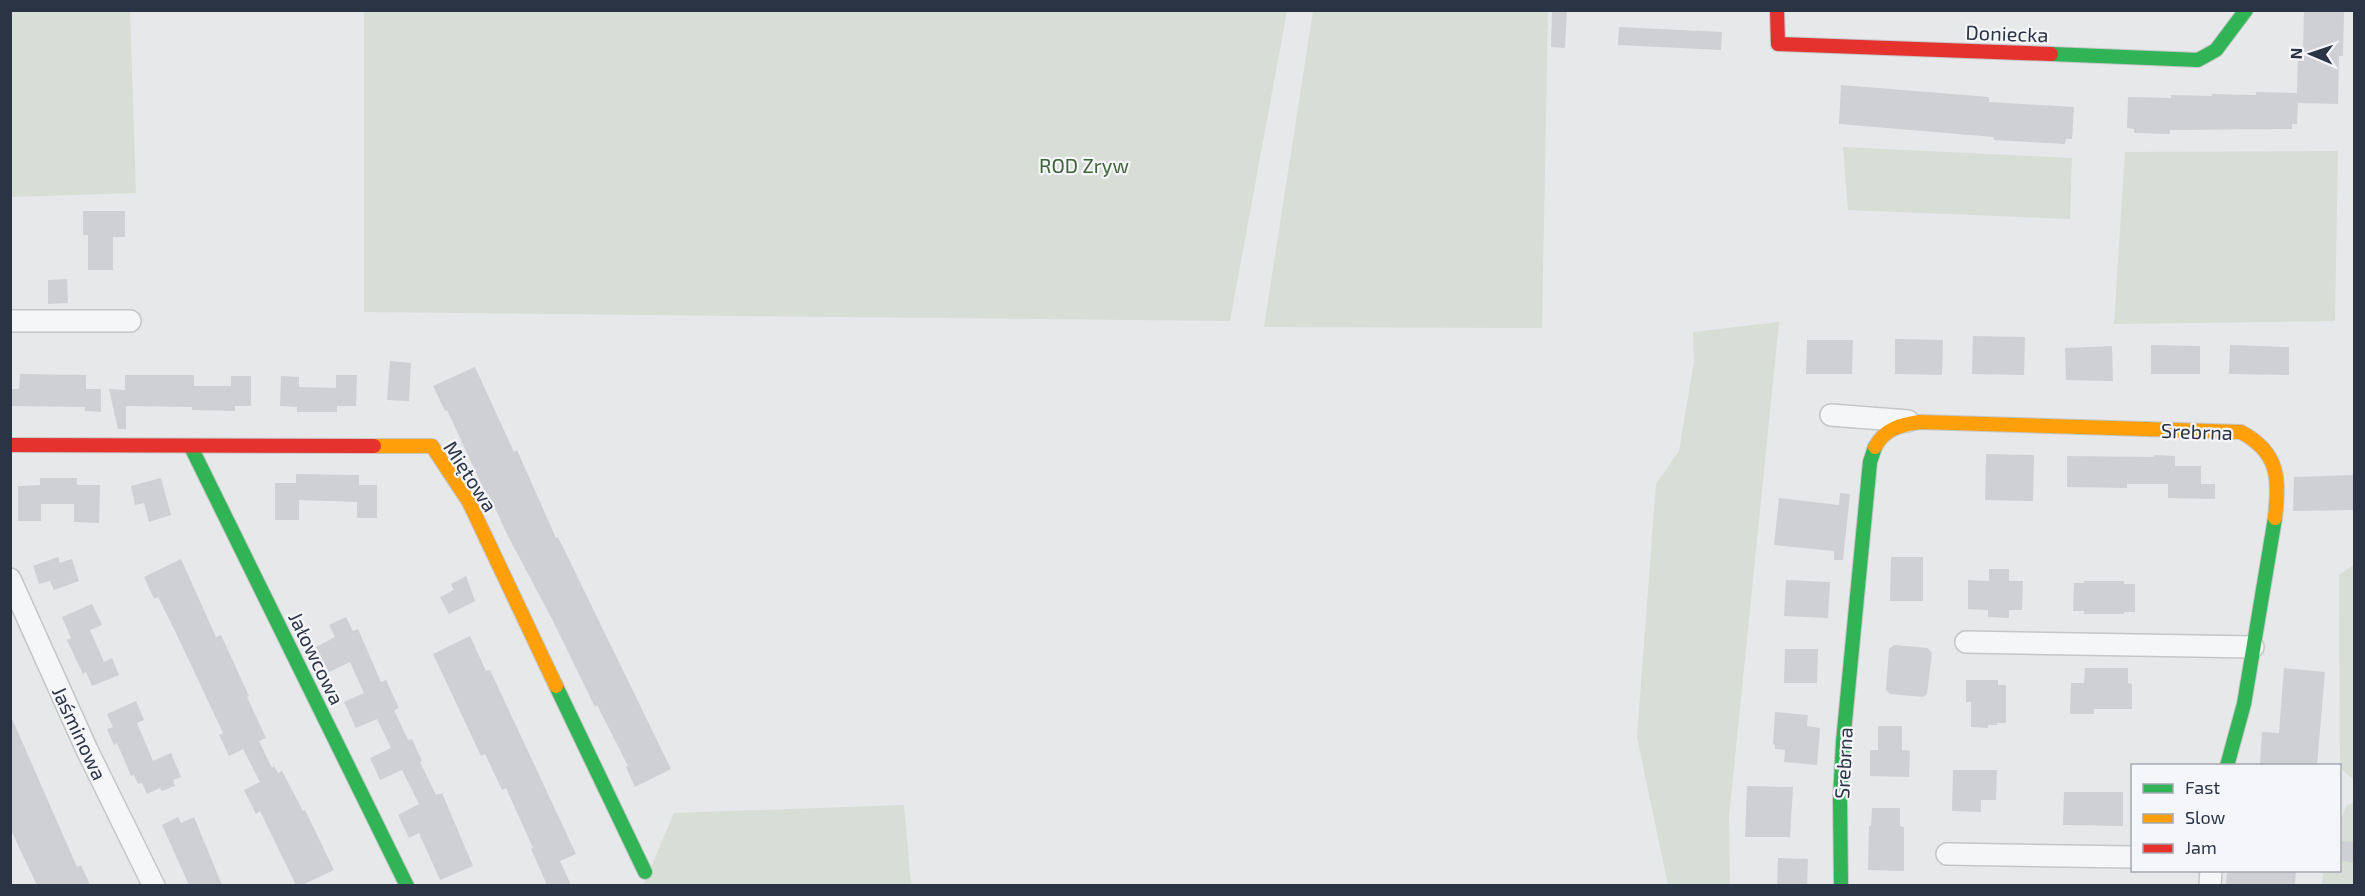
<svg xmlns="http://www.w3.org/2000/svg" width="2365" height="896" font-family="'Exo 2',sans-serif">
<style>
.green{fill:#d6ded6}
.building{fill:#ced0d3}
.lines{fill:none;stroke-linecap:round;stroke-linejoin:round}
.street-casing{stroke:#c4c6c8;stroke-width:24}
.fast-casing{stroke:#c4c6c8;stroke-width:16}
.slow-casing{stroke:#c4c6c8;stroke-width:16}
.jam-casing{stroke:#c4c6c8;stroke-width:16}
.street{stroke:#f5f6f7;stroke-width:21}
.fast{stroke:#30b455;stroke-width:14}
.slow{stroke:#ff9f0a;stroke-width:14}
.jam{stroke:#e5322d;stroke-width:14}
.labels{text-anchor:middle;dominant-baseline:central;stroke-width:4.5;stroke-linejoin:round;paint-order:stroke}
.street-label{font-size:20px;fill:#2b3445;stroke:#f4f6f9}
.park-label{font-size:20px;fill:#3f6138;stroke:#f4f6f9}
</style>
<rect width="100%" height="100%" fill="#e6e8ea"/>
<g class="green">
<path d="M10,11H130L136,193L11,197Z"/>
<path d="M364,11V10L1287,11L1230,321L364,312Z"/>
<path d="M1313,11H1548L1542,328L1264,327Z"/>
<path d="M1843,147L2072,158L2070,219L1848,210Z"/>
<path d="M2338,151L2335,321L2114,324L2125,152Z"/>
<path d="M1779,322L1729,817L1730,885H1668L1637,737L1656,484L1679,451L1694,362L1693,332Z"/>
<path d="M2354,565V780L2340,768L2339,575Z"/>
<path d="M2354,802V885L2322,886L2323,871L2340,870V823L2346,806Z"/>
<path d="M904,805L911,885L643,886L674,813Z"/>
</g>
<g class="building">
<path d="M1552,10H1567L1565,48L1551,47Z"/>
<path d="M2304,10L2344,12L2343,56H2339L2338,104L2298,103L2297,124H2292V129L2170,130V134L2134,133V129L2127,128L2128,97L2171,98V95L2212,96V94L2256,95V92L2297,93L2298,51H2303Z"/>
<path d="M1619,27L1722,32L1721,50L1618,45Z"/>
<path d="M1841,85L1989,97V102L2074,107L2072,139H2066L2065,144L1994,140V137L1839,124Z"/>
<path d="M83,211H125V237H113V270H88V235H83Z"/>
<path d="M67,279L68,303L48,304V280Z"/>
<path d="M1973,336L2025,337L2024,375L1972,374Z"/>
<path d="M1895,339L1943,340L1942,375L1895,374Z"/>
<path d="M1807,340H1853L1852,374H1806Z"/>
<path d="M2151,345L2200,346V374H2151Z"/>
<path d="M2230,345L2289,347V375L2229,374Z"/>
<path d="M2112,346L2113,381L2066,380L2065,348Z"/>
<path d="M390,361L411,363L409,401L387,400Z"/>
<path d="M475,367L514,452L517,450L556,538L558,537L671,769L635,787L626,767L628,766L597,705L595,707L553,621L508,536L488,493L486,494L447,410L445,411L433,386Z"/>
<path d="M20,374L86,375V389H101V412L85,411V407L10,406V389H19Z"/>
<path d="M125,375H194V386H231V376H251V406H235V411L192,410V407L126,406V429H118L109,389L125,390Z"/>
<path d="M336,375H357L356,406H337V412H297V407L280,406L281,376L299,377V387L336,388Z"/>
<path d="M1986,454L2034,455L2033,501L1985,500Z"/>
<path d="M2154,455L2175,456V466H2201V484H2215V499L2168,498V484H2127V488L2067,487V456L2154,457Z"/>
<path d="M296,474L359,475V485H377V518H357V502L299,500V520H275V483H296Z"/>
<path d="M2355,475V510L2293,511L2294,477Z"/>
<path d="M40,478H77V485H100L99,523L74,522V504H41V521H18V486L40,485Z"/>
<path d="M161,478L171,515L149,522L144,503L135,505L131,486Z"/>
<path d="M1840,493L1850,494L1843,560H1834V551L1774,545L1779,498L1839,505Z"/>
<path d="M58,557L60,563L72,559L79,581L54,590L50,581L39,584L33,566Z"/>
<path d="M1891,557H1923V601H1890Z"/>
<path d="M181,559L216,637L221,635L249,696L247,697L266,738L259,741L272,768L274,766L278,773L282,771L303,811L305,810L334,870L302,885H296L260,811L256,814L244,790L260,782L243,749L229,756L219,735L223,733L176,633L158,597L154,599L144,577Z"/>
<path d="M1989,569H2009V581H2023L2022,610H2009V618L1988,617V610L1968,609V580L1989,581Z"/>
<path d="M466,576L475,601L449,614L440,597L454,590L451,584Z"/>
<path d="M1786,580L1830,582L1828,618L1784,616Z"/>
<path d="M2084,581H2124V584H2135V612H2124V614H2084V611H2073L2074,583H2084Z"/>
<path d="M92,604L102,625L90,630L104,662L112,658L119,675L92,686L86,672L83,674L67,640L71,638L62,617Z"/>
<path d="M346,617L353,631L358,629L381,682L386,680L399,708L394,710L408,740L412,739L422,761L420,762L436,795L442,793L473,866L440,880L419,833L409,838L398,815L419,804L402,770L380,780L370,758L391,748L377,719L356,728L344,702L364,693L350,662L329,672L316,647L335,637L329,625Z"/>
<path d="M470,636L486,671L490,670L576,854L560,861L571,885H547L531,849L533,848L506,788L502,790L485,754L481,756L433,654Z"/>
<path d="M1894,645L1928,648L1932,653L1927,694L1923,697L1890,694L1886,690L1889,649Z"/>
<path d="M1785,649H1818L1817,683H1784Z"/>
<path d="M2085,668H2128V683L2132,684V709H2094V714H2070L2071,683H2084Z"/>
<path d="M2284,668L2325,672L2317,765H2260L2262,732L2279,733Z"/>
<path d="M1966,680H1998V685H2006V723H1997V725H1988V728L1971,727V702H1966Z"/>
<path d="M136,701L144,720L137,723L153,761L171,753L181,777L173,780L175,786L162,791L160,788L147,794L142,783L138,784L134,775L131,776L117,743L114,745L107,729L113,727L107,714Z"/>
<path d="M1775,712L1808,715L1807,726L1820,728L1817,765L1784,762L1785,750L1775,749V745L1773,744Z"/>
<path d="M10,714L77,867L81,865L90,885H37L25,860L10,828Z"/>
<path d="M1878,726H1902V750L1910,751L1909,777L1870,776V750H1878Z"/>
<path d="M1953,770H1997L1996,800H1981V812L1952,811Z"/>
<path d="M1747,786L1793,787L1790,837H1745Z"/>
<path d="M2064,792H2123V826L2063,825Z"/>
<path d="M1872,808H1900V826L1904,827V871L1868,870L1869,826H1871Z"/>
<path d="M178,817L181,823L194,817L222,885H189L162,825Z"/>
<path d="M2340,841L2355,842V863L2340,860Z"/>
<path d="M1778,858L1808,859L1807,885H1777Z"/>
<path d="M2227,870H2296L2295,885H2226Z"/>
</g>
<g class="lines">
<defs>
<g id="street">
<path d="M10,321H130"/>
<path d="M1831,415L1908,421"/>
<path d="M10,579L87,750L154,886"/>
<path d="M1966,642L2253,647"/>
<path d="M1947,854L2132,857"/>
<path d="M2210,886L2211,870"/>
</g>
<g id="fast">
<path d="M2051,54L2198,60L2216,50L2246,10"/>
<path d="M191,447L407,886"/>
<path d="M556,686L645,872"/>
<path d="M2227,766L2244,704L2275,518"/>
<path d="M1841,886L1840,798L1843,742L1870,462L1875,447"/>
</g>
<g id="slow">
<path d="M374,446H432L469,502L556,686"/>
<path d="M1875,447C1885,428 1901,425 1920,422L2241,432C2280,453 2279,479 2275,518"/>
</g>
<g id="jam">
<path d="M1777,10L1778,44L2051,54"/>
<path d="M10,445L374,446"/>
</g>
</defs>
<use href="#street" class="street-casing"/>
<use href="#fast" class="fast-casing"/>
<use href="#slow" class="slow-casing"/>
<use href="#jam" class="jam-casing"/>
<use href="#street" class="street"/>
<use href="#fast" class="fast"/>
<use href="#slow" class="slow"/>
<use href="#jam" class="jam"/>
</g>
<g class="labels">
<g class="street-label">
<text transform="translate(2007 33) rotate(2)">Doniecka</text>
<text transform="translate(2197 431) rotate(2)">Srebrna</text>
<text transform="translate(471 476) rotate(57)">Miętowa</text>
<text transform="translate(317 658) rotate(64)">Jałowcowa</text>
<text transform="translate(80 733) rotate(65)">Jaśminowa</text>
<text transform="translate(1843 763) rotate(-87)">Srebrna</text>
</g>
<g class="park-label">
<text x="1084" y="165">ROD Zryw</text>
</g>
</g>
<rect width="2365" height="896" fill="none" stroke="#2b3445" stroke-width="24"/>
<rect x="2131" y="764" width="210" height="108" fill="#f4f6f9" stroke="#a4a8b1" stroke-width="1.5"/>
<rect x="2143" y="784" width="30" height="9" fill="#30b455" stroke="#a4a8b1" stroke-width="1.5"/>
<text x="2185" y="794" font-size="18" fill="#2b3445">Fast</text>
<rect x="2143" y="814" width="30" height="9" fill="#ff9f0a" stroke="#a4a8b1" stroke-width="1.5"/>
<text x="2185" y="824" font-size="18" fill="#2b3445">Slow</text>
<rect x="2143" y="844" width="30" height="9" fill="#e5322d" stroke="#a4a8b1" stroke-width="1.5"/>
<text x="2185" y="854" font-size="18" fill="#2b3445">Jam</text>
<g transform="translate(2311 54) rotate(272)" stroke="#f4f6f9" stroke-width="4.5" paint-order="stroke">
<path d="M0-4.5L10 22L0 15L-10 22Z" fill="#2b3445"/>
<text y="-9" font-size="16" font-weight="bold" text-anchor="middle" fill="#2b3445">N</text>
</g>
</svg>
